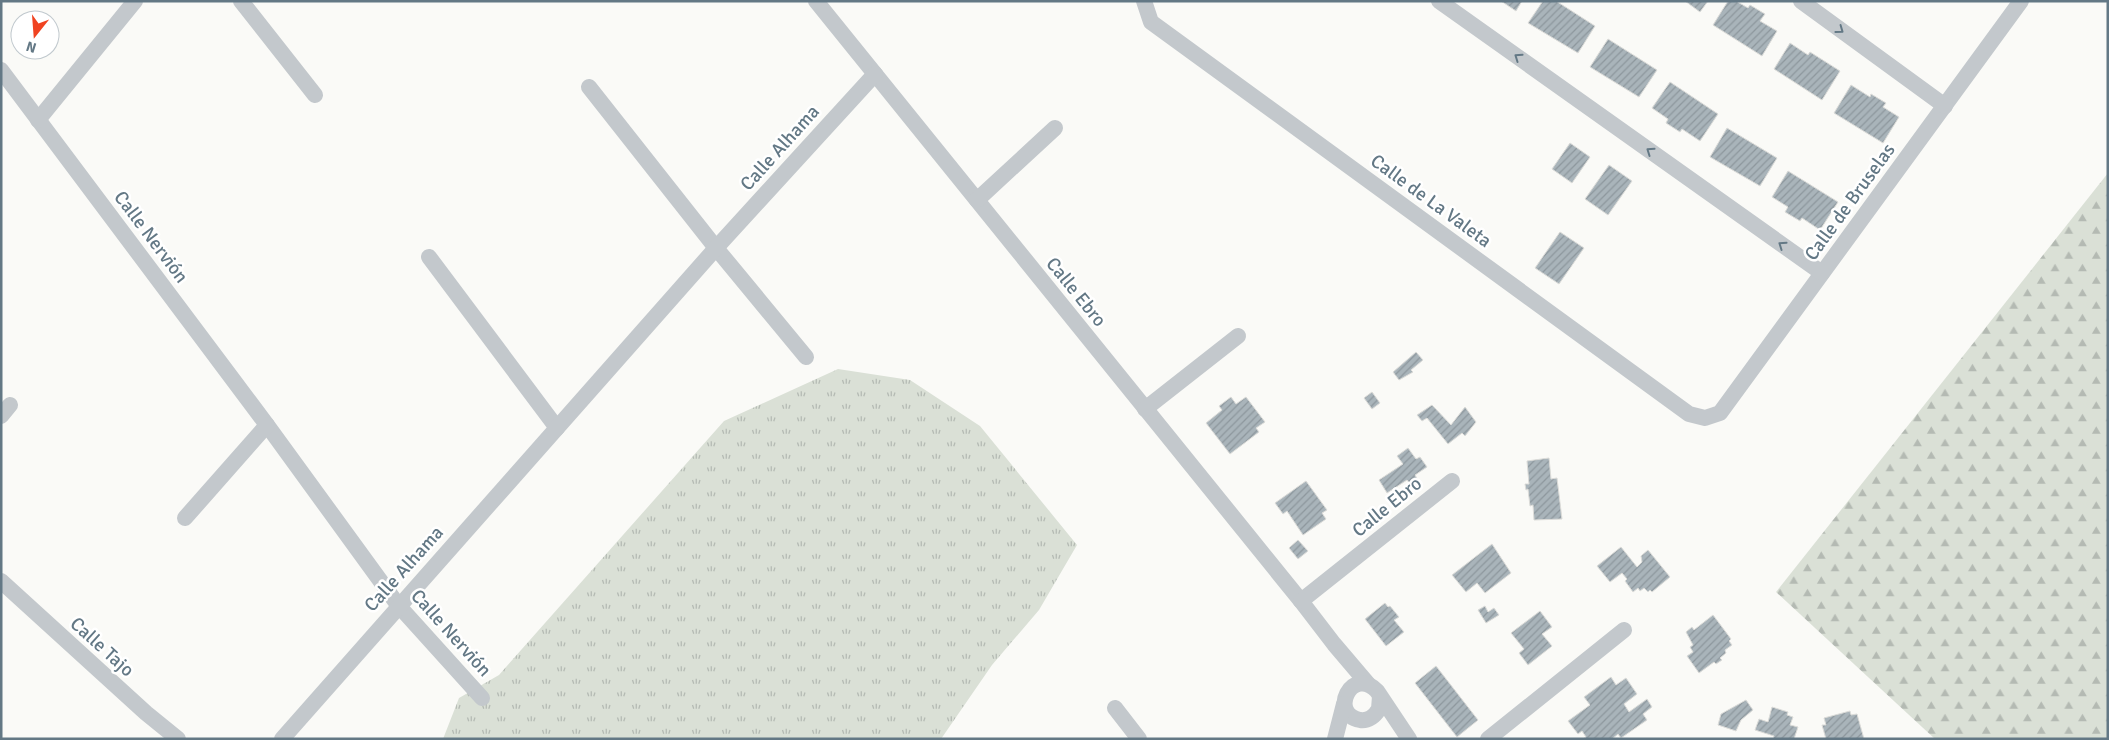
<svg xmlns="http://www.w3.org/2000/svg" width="2109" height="740" font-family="Signika,sans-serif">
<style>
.grass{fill:url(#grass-tufts)}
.forest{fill:url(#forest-firs)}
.building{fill:url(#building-hatch);stroke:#dcdcd9}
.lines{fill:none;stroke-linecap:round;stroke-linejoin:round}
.minor{stroke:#c3c8cc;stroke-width:16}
.oneway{stroke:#637885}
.labels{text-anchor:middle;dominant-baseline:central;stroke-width:5;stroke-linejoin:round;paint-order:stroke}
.street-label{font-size:19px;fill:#637885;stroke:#fff}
</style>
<defs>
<pattern id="grass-tufts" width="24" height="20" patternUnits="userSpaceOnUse" patternTransform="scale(1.25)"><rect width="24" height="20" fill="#dae0d6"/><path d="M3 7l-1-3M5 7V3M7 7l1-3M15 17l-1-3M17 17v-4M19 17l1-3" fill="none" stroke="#b4bab3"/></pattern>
<pattern id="forest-firs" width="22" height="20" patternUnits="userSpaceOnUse" patternTransform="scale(1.25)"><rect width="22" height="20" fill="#dae0d6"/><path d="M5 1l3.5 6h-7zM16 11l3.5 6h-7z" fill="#b4bab3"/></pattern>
<pattern id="building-hatch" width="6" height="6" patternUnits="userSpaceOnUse" patternTransform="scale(1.25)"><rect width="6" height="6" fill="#a9b4ba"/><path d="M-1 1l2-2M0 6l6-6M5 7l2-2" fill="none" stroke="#8d979d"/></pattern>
</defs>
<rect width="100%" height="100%" fill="#fafaf7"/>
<path class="grass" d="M838,369L910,380L980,426L1077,545L1039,610L992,665L941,739H443L459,698L499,675L724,421Z"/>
<path class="forest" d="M2108,173V739H1935L1776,592Z"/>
<g class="building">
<path d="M1501,1H1522L1516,11Z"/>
<path d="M1543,1H1556L1595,26L1578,53L1528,23Z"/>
<path d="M1685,1H1708L1700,12Z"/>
<path d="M1728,1H1736L1748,8L1750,5L1765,14L1760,21L1777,31L1762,56L1713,25Z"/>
<path d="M1608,39L1657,70L1639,97L1590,67Z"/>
<path d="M1790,43L1808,55L1810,52L1840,71L1822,100L1774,69Z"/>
<path d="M1670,82L1718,114L1700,141L1682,129L1680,132L1666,123L1668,119L1652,108Z"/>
<path d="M1851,85L1870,97L1871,94L1886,103L1883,107L1899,117L1883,143L1834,113Z"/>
<path d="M1727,128L1777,158L1760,186L1710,157Z"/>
<path d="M1570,143L1590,157L1572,183L1552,169Z"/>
<path d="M1609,165L1632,181L1608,215L1585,199Z"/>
<path d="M1788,171L1838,202L1820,230L1802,218L1800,221L1785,212L1788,207L1772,197Z"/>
<path d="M1560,232L1584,248L1559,284L1535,268Z"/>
<path d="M1416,352L1423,360L1411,370L1413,372L1399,380L1393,372Z"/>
<path d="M1372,392L1380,403L1372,409L1364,398Z"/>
<path d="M1231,397L1236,404L1246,397L1265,422L1256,428L1259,432L1230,454L1206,423L1222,410L1219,406Z"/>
<path d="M1432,405L1451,425L1465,407L1476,422L1465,436L1462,433L1448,444L1427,418L1422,421L1417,415Z"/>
<path d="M1408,448L1416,459L1420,457L1427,467L1415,475L1419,482L1412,486L1407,480L1387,493L1379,480L1403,464L1397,456Z"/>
<path d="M1549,458L1551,479L1557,478L1562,519L1534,520L1533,505L1530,506L1528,489L1526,490L1525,484H1529L1527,461Z"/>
<path d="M1306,481L1327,510L1322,513L1326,519L1303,535L1287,511L1283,514L1275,503Z"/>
<path d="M1298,540L1308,551L1298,559L1289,548Z"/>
<path d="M1492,544L1511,573L1485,593L1477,583L1466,592L1452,575Z"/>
<path d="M1621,547L1637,567L1642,562L1641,556L1648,550L1670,577L1652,592L1650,590L1648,592L1644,588L1640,591L1638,588L1633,592L1625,581L1627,579L1622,573L1610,582L1597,566Z"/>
<path d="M1385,603L1388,607L1390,606L1399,617L1394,620L1404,632L1386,646L1365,619Z"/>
<path d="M1485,606L1488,612L1494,608L1499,615L1486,623L1478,610Z"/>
<path d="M1540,611L1552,627L1542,634L1552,646L1528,665L1519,653L1524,649L1511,633Z"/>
<path d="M1713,615L1731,639L1729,641L1732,645L1725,650L1726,653L1720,658L1722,660L1716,664L1714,662L1699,673L1687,656L1693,652L1690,647L1693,645L1686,632L1692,627L1694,630Z"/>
<path d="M1436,666L1478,720L1457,737L1415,683Z"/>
<path d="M1611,677L1616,685L1626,678L1637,694L1624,704L1629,712L1647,699L1652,707L1643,714L1647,720L1621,738L1618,734L1612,739H1583L1586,737L1582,731L1578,734L1568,721L1590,705L1584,697Z"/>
<path d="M1746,700L1753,710L1741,720L1736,731L1718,725L1721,714Z"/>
<path d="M1772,707L1788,712L1787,715L1793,717L1790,725L1798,727L1794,739H1773L1774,736L1755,730L1759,719L1768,722Z"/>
<path d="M1850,711L1851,715L1857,714L1864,739H1826L1822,725H1826L1824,718Z"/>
</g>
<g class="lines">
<g class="minor">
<path d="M241,1L315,95"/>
<path d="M816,1L1301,601L1334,644L1368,684"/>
<path d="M1144,1L1151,22L1689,414L1705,418L1720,413L2021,1"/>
<path d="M1439,1L1822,273"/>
<path d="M1801,1L1945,106"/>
<path d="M1,70L267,425L398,605L482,698"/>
<path d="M589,87L716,248L806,357"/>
<path d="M38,120L135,1"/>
<path d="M977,200L1055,128"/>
<path d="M429,257L557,428"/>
<path d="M1145,409L1238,336"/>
<path d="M1,416L10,405"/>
<path d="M185,518L267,425"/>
<path d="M1,581L146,713L178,739"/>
<path d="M1301,601L1452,481"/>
<path d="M1380,696L1379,709C1374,717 1369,721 1360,720C1328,714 1352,665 1377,691L1409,739"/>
<path d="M1115,708L1139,739"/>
<path d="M282,739L716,248L875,74"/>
<path d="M1335,739L1344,704"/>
<path d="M1488,739L1624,630"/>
</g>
</g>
<defs><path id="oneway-chevron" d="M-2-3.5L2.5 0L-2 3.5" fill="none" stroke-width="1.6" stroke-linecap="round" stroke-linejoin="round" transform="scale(1.25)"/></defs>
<g class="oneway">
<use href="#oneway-chevron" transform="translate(1840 30) rotate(36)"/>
<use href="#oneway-chevron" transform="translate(1518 57) rotate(-145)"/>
<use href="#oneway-chevron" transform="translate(1650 151) rotate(-145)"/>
<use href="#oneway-chevron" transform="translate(1782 245) rotate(-145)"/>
</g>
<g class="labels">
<g class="street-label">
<text transform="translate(780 148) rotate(-48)">Calle Alhama</text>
<text transform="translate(1431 201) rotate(36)">Calle de La Valeta</text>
<text transform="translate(1850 202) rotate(-54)">Calle de Bruselas</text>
<text transform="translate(151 237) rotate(53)">Calle Nervión</text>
<text transform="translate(1076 292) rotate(51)">Calle Ebro</text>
<text transform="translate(1387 507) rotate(-39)">Calle Ebro</text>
<text transform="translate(404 569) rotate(-48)">Calle Alhama</text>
<text transform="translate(451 633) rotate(48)">Calle Nervión</text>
<text transform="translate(102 647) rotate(42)">Calle Tajo</text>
</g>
</g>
<rect width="2109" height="740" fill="none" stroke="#637885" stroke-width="5"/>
<g transform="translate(35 35) rotate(197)"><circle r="24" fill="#ffffff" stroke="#c1c9ce"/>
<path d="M0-4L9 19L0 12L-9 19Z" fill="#f04321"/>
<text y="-8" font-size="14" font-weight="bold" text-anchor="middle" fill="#637885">N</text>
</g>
</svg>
